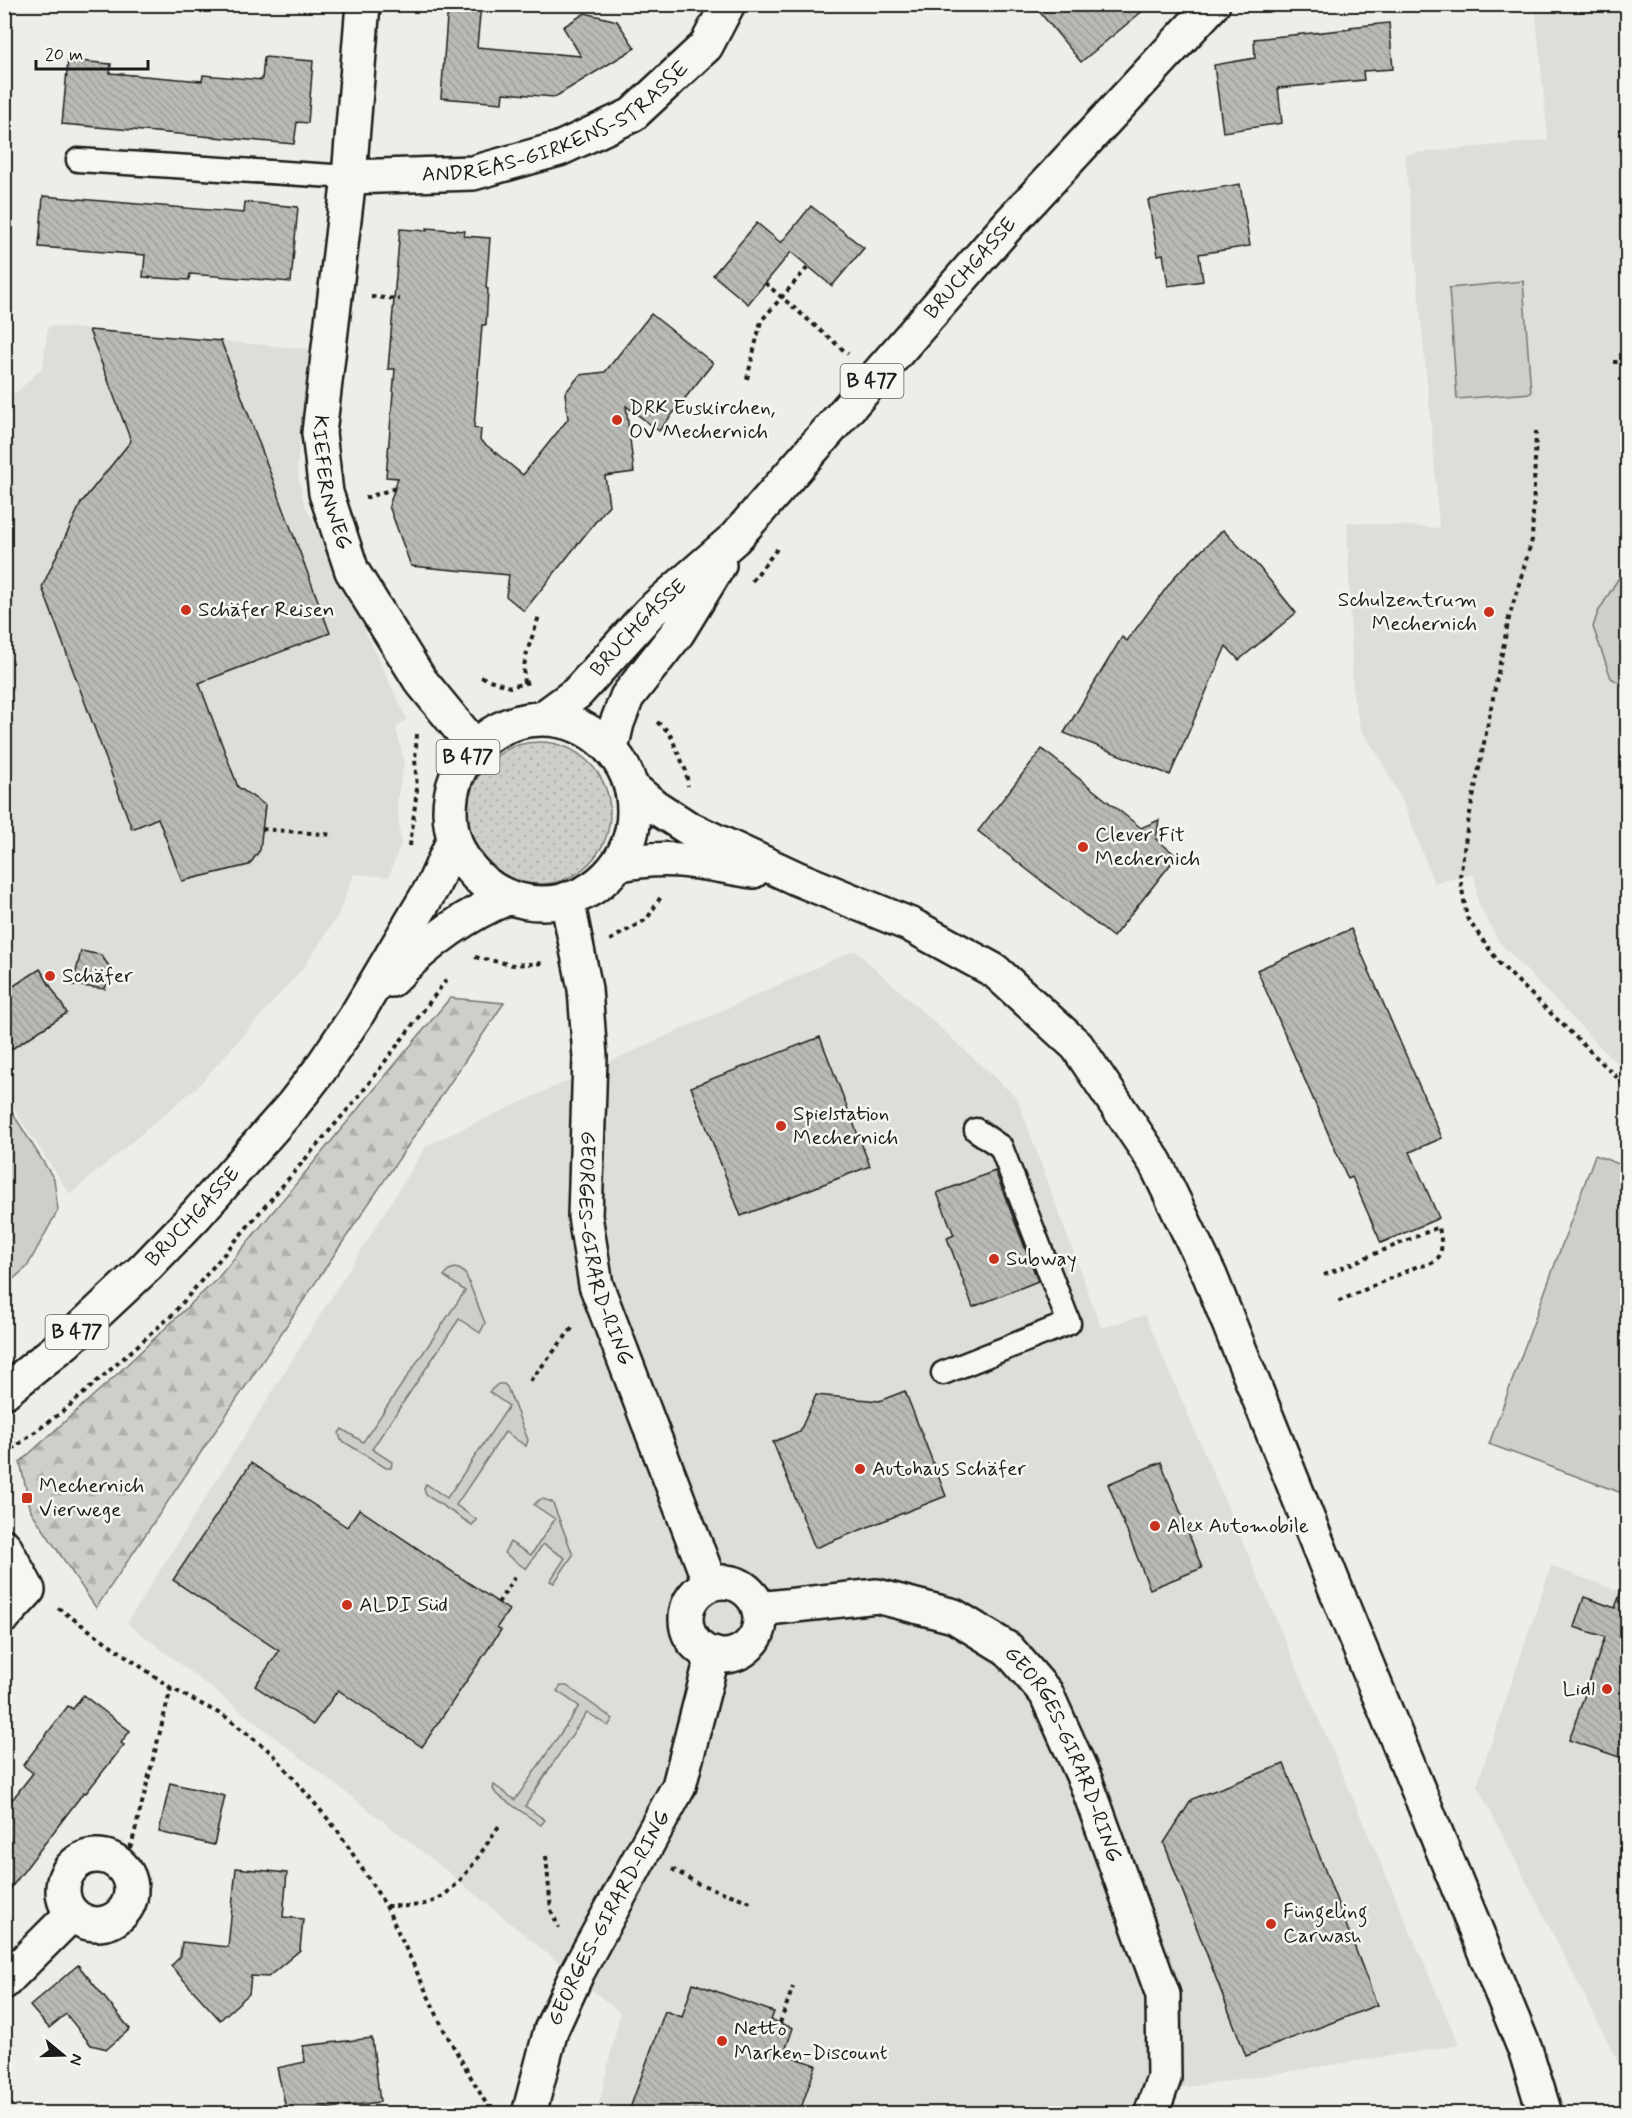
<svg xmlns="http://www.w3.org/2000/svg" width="1632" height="2118" font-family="Mynerve,sans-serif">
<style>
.built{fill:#ddddda}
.grass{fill:#cececb;stroke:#757574;stroke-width:1.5}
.forest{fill:url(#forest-firs);stroke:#757574;stroke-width:1.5}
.garden{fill:url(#garden-dots);stroke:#757574;stroke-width:1.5}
.building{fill:url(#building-back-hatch);stroke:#1c1c1c;stroke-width:1.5}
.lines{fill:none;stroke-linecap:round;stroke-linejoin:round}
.service-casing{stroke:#1c1c1c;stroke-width:27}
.minor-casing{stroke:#1c1c1c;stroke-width:38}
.secondary-casing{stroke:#1c1c1c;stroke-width:38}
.primary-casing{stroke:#1c1c1c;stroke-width:38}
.path{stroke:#1c1c1c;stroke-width:4;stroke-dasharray:4.5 4.5;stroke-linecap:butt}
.service{stroke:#f6f6f2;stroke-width:22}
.minor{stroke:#f6f6f2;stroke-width:33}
.secondary{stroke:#f6f6f2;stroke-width:33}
.primary{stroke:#f6f6f2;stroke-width:33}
.poi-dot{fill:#c8321e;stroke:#f6f6f2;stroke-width:2}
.labels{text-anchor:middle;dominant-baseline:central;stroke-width:5;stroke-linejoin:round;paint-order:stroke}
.shield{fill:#f6f6f2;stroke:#5d5d5c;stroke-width:1.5}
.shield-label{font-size:20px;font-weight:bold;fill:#1c1c1c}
.street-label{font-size:21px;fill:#1c1c1c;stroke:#f6f6f2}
.poi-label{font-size:21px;fill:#1c1c1c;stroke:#f6f6f2;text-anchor:start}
</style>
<defs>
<pattern id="forest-firs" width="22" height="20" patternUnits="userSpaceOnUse" patternTransform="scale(1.5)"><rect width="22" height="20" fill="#cececb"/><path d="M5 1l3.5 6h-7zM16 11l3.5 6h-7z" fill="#b0b0ae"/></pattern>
<pattern id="garden-dots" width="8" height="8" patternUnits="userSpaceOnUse" patternTransform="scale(1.5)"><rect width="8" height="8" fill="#cececb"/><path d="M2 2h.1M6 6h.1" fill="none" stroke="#b0b0ae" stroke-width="1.8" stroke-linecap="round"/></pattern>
<pattern id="building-back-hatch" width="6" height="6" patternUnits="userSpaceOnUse" patternTransform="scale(1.5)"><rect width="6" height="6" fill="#b9b9b6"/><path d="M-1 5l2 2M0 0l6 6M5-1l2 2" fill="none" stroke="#9e9e9c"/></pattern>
</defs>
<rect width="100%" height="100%" fill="#edede9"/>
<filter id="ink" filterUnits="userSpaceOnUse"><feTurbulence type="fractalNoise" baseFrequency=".0167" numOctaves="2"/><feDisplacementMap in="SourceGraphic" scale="12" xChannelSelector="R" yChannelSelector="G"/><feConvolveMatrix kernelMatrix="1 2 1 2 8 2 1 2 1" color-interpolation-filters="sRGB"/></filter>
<g filter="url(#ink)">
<g class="built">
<path d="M1535,5H1627V1071L1611,1058L1499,942L1478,902L1474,874L1434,883L1403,802L1378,755L1361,730L1353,696L1347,522L1439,528L1433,444L1405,154L1548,140Z"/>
<path d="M48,326L309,349L297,468L303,500L407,719L396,727L404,763L397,801L401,843L389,877L354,874L338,915L305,966L198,1086L70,1194L5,1096L4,393H16L43,367Z"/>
<path d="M855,950L1017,1098L1101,1328L1145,1315L1459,2045L1143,2094L1128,2113H597L620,2013L437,1863L127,1623L427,1145Z"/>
<path d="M1551,1566L1627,1594V2079L1477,1785Z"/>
</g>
<g class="grass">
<path d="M1523,281L1531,393L1457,399L1449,288Z"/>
<path d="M1627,564V688L1611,678L1593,627L1598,612Z"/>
<path d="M5,1101L54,1179L58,1210L27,1267L5,1286Z"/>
<path d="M1595,1155L1627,1167V1495L1489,1444Z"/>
<path d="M455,1268L461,1270L466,1275L485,1323L480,1333L459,1319L372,1449L392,1462L391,1468H386L341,1440L339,1433L342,1429L363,1442L465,1291L444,1276L449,1270Z"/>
<path d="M498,1384H504L507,1387L528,1440L526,1446L505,1432L456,1505L477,1520L472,1525L426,1495L424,1489L426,1484L447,1498L509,1406L489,1392Z"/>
<path d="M543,1499L552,1502L554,1506L573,1555L554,1583L550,1581L565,1558L543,1544L526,1569L504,1553L510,1542L531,1555L555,1519L534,1505L539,1500Z"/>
<path d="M561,1686H567L613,1719L608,1726L587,1712L525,1806L545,1820L541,1825L496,1794L493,1789L494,1785L515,1800L571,1718L579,1706L557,1691Z"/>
</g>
<path class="forest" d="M450,998L504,1003L96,1608L31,1511L20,1462L114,1377L217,1279Z"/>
<circle class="garden" cx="539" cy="813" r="71"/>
<g class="building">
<path d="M448,4H481L477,47L581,56L563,27L585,13L617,21L635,48L555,97L503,93L502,103L441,98Z"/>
<path d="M1033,4H1151L1081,62Z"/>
<path d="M1389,23L1393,69L1363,71L1364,80L1278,88L1282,123L1223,132L1214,65L1255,58L1254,39L1351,29L1350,27Z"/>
<path d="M264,57L313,61L308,123L297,122L294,144L62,124L68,60L111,64L110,73L202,81L203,75L262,80Z"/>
<path d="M1240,184L1250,246L1199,254L1203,281L1168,286L1163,254L1158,255L1148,200Z"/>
<path d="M43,196L244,213L245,202L298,207L291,282L190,274L189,280L143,277L145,255L39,247Z"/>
<path d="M811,206L864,248L832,286L791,252L748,304L713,275L757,223L781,243Z"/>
<path d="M426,228L465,231L464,236L490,238L486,288L488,289L486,325H482L474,428L481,429L480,440L523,475L568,419L565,393L580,375L605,372L651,314L713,363L659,431L626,406L634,472L605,476L609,505L524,611L506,596L509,575L411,566L389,506L398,478L386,477L395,369H388L400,229L427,231Z"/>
<path d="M89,330L221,341L330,633L199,683L238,787L265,805L260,850L249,865L182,881L158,818L132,829L42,587L81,503L131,441Z"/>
<path d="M1223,530L1259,567L1296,613L1239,660L1226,646L1170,775L1064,733L1122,637L1127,641L1176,575Z"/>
<path d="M1042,749L1141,828L1159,820L1156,839L1177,856L1113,937L978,831Z"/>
<path d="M1351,929L1442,1138L1410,1152L1439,1218L1381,1243L1352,1177L1348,1179L1257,970Z"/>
<path d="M81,951L101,955L111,969L105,989L73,985Z"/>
<path d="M40,969L67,1013L4,1054V992Z"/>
<path d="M820,1037L870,1166L741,1216L691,1087Z"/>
<path d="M995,1171L1038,1281L973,1307L947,1238L954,1235L937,1193Z"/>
<path d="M905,1391L946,1496L815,1548L773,1442L800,1431L816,1395L879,1401Z"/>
<path d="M1161,1462L1202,1568L1150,1589L1108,1484Z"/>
<path d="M251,1463L347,1527L359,1509L509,1610L497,1627L501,1630L422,1747L338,1690L313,1725L255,1686L279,1651L173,1580Z"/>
<path d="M1623,1586H1628V1760L1569,1740L1605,1637L1574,1627L1584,1597L1615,1608Z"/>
<path d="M83,1695L130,1731L121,1743L124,1745L86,1793L84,1792L4,1897V1810L33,1773L23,1765L68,1706L73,1709Z"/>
<path d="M1284,1764L1377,2005L1246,2056L1164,1843L1192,1799Z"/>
<path d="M170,1783L225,1796L214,1845L159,1832Z"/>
<path d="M236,1868L287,1873L283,1917L303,1919L300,1950L268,1977L251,1976L249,1994L220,2020L171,1966L180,1957L182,1942L228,1947Z"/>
<path d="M78,1965L130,2029L107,2049L91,2045L66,2014L49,2028L30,2006Z"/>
<path d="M693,1983L774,2012L771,2020L793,2028L784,2054L816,2065L799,2114H628L665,2011L682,2017Z"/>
<path d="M372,2038L380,2102L287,2113L277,2068L305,2062L303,2046Z"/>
</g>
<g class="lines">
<defs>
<g id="service">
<path d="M78,160L349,177"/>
<path d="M943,1373L1069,1323L1001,1147L976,1130"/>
</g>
<g id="minor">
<path id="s1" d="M363,4L349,177L319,433L326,493L352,571L420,680L475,747"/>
<path id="s2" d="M349,177L473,173L559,149L632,115L706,46L728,4"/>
<path id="s3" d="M567,899L585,989L590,1057L585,1216L596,1285L710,1583"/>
<path d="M4,1546L28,1590L4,1616"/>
<circle cx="723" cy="1619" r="37"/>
<path id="s4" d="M759,1609L877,1596L954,1616L1008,1649L1046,1693L1086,1782L1163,1995L1164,2078L1151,2114"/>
<circle cx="97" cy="1890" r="34"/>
<path d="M4,1982L72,1914"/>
<path id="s5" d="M529,2114L551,2030L578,1971L679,1786L713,1654"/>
</g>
<g id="secondary">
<path d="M631,787L654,806L688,828L796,878L911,925L995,971L1077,1046L1155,1162L1210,1276L1345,1612L1526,2052L1545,2114"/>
<path d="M617,865C668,853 703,863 753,871"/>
</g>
<g id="primary">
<path id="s6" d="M543,718L577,693L650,612L735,538L1009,224L1213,4"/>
<circle cx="542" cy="811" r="92"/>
<path d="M611,749L617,723L627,697L678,632L719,565"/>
<path d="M391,980C425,945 463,915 510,897"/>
<path id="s7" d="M4,1392L66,1342L146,1267L196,1215L292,1106L319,1071L356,1016L433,886L454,839"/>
</g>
</defs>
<use href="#service" class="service-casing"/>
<use href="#minor" class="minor-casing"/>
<use href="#secondary" class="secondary-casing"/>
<use href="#primary" class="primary-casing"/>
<g class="path">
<path d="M765,283L848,354"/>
<path d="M371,297L400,299"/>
<path d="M1613,362H1628"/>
<path d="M747,379L761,321L808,267"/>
<path d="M1536,431L1532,540L1509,618L1468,823L1460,877L1467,918L1500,964L1628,1088"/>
<path d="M365,498L396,488"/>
<path d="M752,581L777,549"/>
<path d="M481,677L510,687L529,682"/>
<path d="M524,683C521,658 533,639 539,615"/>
<path d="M657,722L669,732L686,771L688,786"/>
<path d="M262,829L334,835"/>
<path d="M410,846L417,789L415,759L417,734"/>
<path d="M610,940L647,919L662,895"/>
<path d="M475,957L513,965L545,963"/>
<path d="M1324,1275L1439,1227C1443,1249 1445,1264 1418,1266L1337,1302"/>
<path d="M530,1381L574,1326"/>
<path d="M4,1455L66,1409L172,1315L360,1095L447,979"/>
<path d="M498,1603L515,1577"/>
<path d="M58,1608L171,1688L226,1717L273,1754L338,1831L386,1906L444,2030L492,2114"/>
<path d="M546,1856L551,1910L559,1928"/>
<path d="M121,1864L132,1843L171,1688"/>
<path d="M672,1869L699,1884L754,1903"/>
<path d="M386,1906C399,1906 412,1907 424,1904C457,1898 483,1848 501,1823"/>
<path d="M780,2023L793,1987"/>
</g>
<use href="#service" class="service"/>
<use href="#minor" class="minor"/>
<use href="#secondary" class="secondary"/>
<use href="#primary" class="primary"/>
</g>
</g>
<g class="poi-dot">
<circle cx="617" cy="420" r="6"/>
<circle cx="186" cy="610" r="6"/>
<circle cx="1489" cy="612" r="6"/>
<circle cx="1083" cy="847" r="6"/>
<circle cx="50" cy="976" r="6"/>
<circle cx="781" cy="1126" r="6"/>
<circle cx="994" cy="1259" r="6"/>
<circle cx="860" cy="1469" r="6"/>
<rect x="21" y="1492" width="12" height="12" rx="3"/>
<circle cx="1155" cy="1526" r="6"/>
<circle cx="347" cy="1605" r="6"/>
<circle cx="1607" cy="1689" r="6"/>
<circle cx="1271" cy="1924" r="6"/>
<circle cx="722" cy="2041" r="6"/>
</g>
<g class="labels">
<g class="shield">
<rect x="840.5" y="364" width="63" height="34" rx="4.5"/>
<rect x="436.5" y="740" width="63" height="34" rx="4.5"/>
<rect x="45.5" y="1315" width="63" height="34" rx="4.5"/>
</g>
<g class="shield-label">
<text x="872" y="381">B 477</text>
<text x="468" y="757">B 477</text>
<text x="77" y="1332">B 477</text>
</g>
<g class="street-label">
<text stroke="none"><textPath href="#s2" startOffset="220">ANDREAS-GIRKENS-STRASSE</textPath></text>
<text stroke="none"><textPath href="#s6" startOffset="622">BRUCHGASSE</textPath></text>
<text stroke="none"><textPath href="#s1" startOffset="482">KIEFERNWEG</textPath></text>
<text stroke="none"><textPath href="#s6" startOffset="132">BRUCHGASSE</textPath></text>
<text stroke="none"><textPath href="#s7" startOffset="258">BRUCHGASSE</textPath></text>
<text stroke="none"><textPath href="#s3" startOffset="354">GEORGES-GIRARD-RING</textPath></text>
<text stroke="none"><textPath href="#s4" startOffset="382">GEORGES-GIRARD-RING</textPath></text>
<text stroke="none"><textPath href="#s5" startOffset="213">GEORGES-GIRARD-RING</textPath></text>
</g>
<g class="poi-label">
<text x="629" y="408">DRK Euskirchen,<tspan x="629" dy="24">OV Mechernich</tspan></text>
<text x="1477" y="600" text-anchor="end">Schulzentrum<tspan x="1477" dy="24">Mechernich</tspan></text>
<text x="198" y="610">Schäfer Reisen</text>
<text x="1095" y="835">Clever Fit<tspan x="1095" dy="24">Mechernich</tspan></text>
<text x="62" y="976">Schäfer</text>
<text x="793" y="1114">Spielstation<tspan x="793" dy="24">Mechernich</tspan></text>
<text x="1006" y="1259">Subway</text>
<text x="872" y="1469">Autohaus Schäfer</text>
<text x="39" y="1486">Mechernich<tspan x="39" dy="24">Vierwege</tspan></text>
<text x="1167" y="1526">Alex Automobile</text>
<text x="359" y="1605">ALDI Süd</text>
<text x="1595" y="1689" text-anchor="end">Lidl</text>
<text x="1283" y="1912">Füngeling<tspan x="1283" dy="24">Carwash</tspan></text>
<text x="734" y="2029">Netto<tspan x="734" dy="24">Marken-Discount</tspan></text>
</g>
</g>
<rect width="1632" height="2118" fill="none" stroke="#f6f6f2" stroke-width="24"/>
<rect x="12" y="12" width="1608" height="2094" fill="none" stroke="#1c1c1c" stroke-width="2" filter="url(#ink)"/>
<g transform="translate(63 2055) rotate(109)" stroke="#f6f6f2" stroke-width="4.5" paint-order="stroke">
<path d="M0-4.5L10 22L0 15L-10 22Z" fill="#1c1c1c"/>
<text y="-9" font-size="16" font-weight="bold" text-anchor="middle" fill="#1c1c1c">N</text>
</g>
<path d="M36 60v9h112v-9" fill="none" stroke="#1c1c1c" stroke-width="3"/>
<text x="45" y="60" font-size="18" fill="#1c1c1c" stroke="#f6f6f2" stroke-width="4.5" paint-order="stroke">20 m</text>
</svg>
